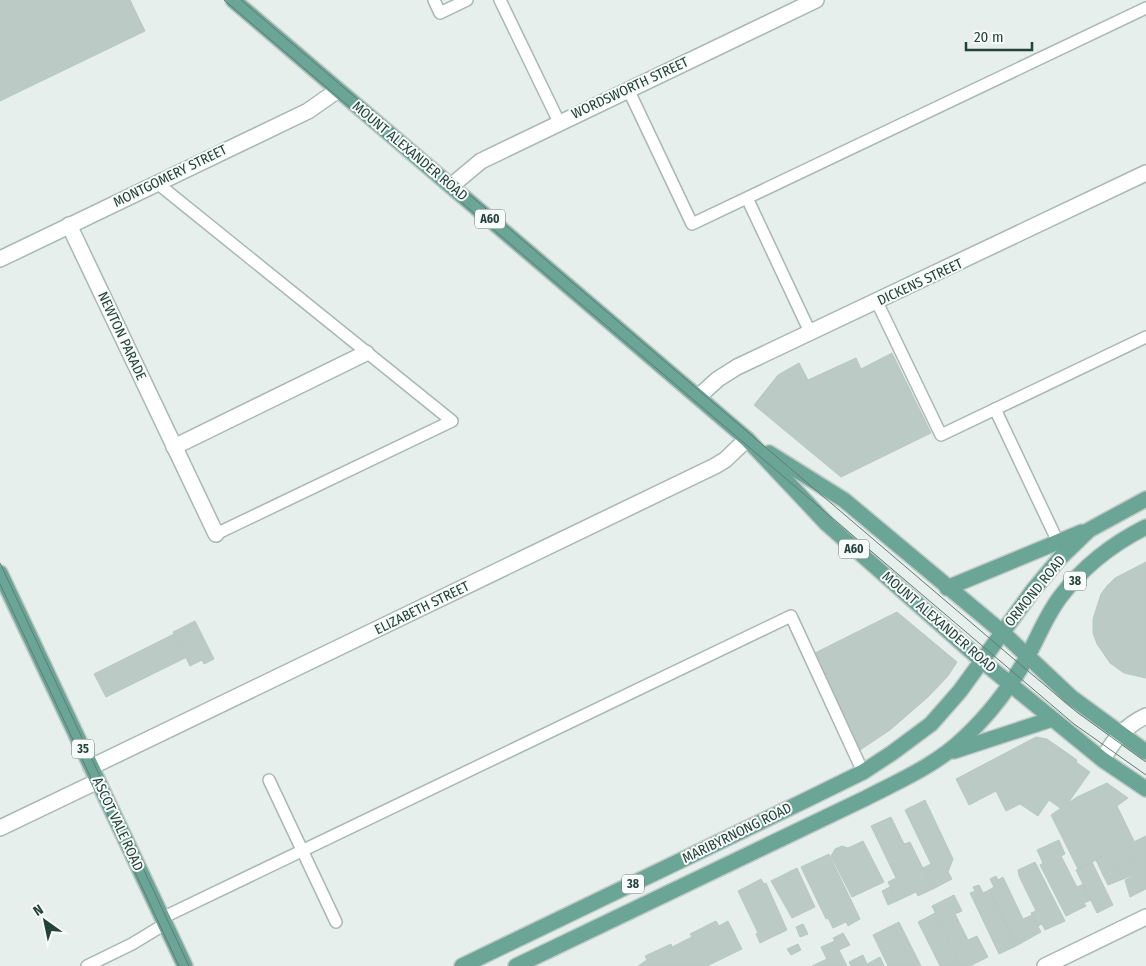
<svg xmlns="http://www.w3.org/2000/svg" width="1146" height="966" font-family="'Fira Sans Condensed',sans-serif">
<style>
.building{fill:#bbcac4;stroke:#b8c9c2}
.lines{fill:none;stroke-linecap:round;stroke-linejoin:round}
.lane-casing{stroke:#a8b8b2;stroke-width:14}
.street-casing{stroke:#a8b8b2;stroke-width:18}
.primary-casing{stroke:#c2cac8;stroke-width:18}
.lane{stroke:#fff;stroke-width:11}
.street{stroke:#fff;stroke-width:15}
.primary{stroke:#6aa596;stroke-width:15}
.tram{stroke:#5f7d75;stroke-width:1}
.labels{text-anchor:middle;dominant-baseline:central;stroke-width:4;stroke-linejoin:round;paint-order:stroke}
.shield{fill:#f7fbf9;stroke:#637a73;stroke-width:1}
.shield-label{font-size:12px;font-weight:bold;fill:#24423a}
.street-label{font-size:14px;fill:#24423a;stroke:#f7fbf9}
</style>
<rect width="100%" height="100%" fill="#e6efeb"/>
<g class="building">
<path d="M0,0H130L145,31L0,101Z"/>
<path d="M892,353L931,433L841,477L754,405L778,375L799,363L808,380L856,358L861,369Z"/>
<path d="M1146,562V678L1124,673L1110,663L1097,644L1093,633V619L1101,594L1107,586L1115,578Z"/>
<path d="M897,612L957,662L948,676L928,697L890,730L860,750L815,653Z"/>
<path d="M195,621L214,659L204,664L202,660L190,666L173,632Z"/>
<path d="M174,634L185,658L106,697L94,674Z"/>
<path d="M1036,737L1047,739L1077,760L1076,762L1090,772L1068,803L1060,808L1049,800L1038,816L1020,804L1006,811L996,791L969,805L956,779Z"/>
<path d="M1107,783L1128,798L1117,806L1134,841L1078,869L1051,815L1077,797Z"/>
<path d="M925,800L953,859L948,872L952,879L933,889L923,868L931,864L905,810Z"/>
<path d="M891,817L904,844L910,842L933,889L918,896L916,892L897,901L888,882L896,878L871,826Z"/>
<path d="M1146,836V854L1103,875L1096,860Z"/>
<path d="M1059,840L1065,854L1061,856L1077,887L1083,884L1091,900L1084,903L1086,906L1066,916L1040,865L1043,863L1037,850Z"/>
<path d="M863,841L884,882L852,897L831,856L835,849L842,846L848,848Z"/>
<path d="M829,854L860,919L848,926L846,922L833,928L828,918L826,919L801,867Z"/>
<path d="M1146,854V870L1108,885L1103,875Z"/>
<path d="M1035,862L1065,921L1045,930L1042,924L1038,926L1031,913L1036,911L1019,876L1018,870Z"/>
<path d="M1092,862L1113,905L1097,913L1076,870Z"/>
<path d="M797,868L815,907L792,918L771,881Z"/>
<path d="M1146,870V889L1130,897L1125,880Z"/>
<path d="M996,876L998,880L1003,877L1023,919L1032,915L1041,932L1016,946L989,890L994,887L990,879Z"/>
<path d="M761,879L764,884L766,883L787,930L760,943L756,934L758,933L738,891Z"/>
<path d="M979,885L983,893L989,890L1016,946L999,954L970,893L975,891L973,887Z"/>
<path d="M890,887L897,901L888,905L882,891Z"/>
<path d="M954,895L962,911L955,914L968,940L977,936L988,957L970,966H961L932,906Z"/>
<path d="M935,913L961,966H940L918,922Z"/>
<path d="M716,921L719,926L728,921L742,949L707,966H638L647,960L645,956L671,944L672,947L692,937L690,934Z"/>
<path d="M899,922L921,966H888L873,935Z"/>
<path d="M803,924L808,934L800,937L796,927Z"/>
<path d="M843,933L850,945L839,950L833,938Z"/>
<path d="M835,941L839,950L847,966H830L821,947Z"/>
<path d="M798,944L801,950L791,955L787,949Z"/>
<path d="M863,955L867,964L880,957L884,966H851L849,962Z"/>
<path d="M827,959L830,966H812Z"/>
</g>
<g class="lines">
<defs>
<g id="lane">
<path d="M434,0L440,13L467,0"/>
<path d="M500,0L559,122"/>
<path d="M628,89L692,224L1146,8"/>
<path d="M157,183L452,421L216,534"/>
<path d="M747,198L810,332"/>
<path d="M877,302L941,435L1146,337"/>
<path d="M995,409L1058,542"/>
<path d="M269,780L336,922"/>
<path d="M162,918L791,616L863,772"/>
<path d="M87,966L132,944L165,924"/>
</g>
<g id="street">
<path d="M451,186L481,161L816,0"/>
<path d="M69,225L216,534"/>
<path d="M0,259L308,111L338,90"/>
<path d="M698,397L718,379L737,367L1146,173"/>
<path d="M174,447L366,353"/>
<path d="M1103,760C1112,741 1127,725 1146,716"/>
<path d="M91,767L715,466L725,460L747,439"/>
<path d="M0,828L98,781"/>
<path d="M1045,966L1146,917"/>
</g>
<g id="primary">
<path d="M233,0L747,439L827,524L982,661L1103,760L1146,789"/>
<path d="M769,453L844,500L1002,632L1071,697L1146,752"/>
<path d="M0,573L185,966"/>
<path d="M947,588L1082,532"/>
<path d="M954,751L1052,719"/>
<path d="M462,966L804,801L863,772L892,753L931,724L960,691L1034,589L1060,558L1089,530L1146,499"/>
<path d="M516,966L866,798C899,781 936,765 963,739C987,717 1010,687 1026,659C1038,638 1046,615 1061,596C1083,567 1114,543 1146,527"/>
</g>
</defs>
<use href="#lane" class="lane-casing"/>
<use href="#street" class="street-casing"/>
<use href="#primary" class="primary-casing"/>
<use href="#lane" class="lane"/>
<use href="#street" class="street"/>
<use href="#primary" class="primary"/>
<g class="tram">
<path d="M224,0L1074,724L1146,775"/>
<path d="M241,0L1022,666L1078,713L1146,762"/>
<path d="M0,563L189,966"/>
<path d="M0,584L179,966"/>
</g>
</g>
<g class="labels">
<g class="shield">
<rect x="475" y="209.5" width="30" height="19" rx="4"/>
<rect x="839" y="539.5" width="30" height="19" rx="4"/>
<rect x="1064" y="571.5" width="22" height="19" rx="4"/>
<rect x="72" y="739.5" width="22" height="19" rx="4"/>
<rect x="622" y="874.5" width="22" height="19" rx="4"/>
</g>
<g class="shield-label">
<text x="490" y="219">A60</text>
<text x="854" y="549">A60</text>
<text x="1075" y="581">38</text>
<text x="83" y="749">35</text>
<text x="633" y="884">38</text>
</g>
<g class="street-label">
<text transform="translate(630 88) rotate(-25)">WORDSWORTH STREET</text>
<text transform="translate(410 151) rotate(40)">MOUNT ALEXANDER ROAD</text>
<text transform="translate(170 176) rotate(-26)">MONTGOMERY STREET</text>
<text transform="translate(920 282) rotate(-25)">DICKENS STREET</text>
<text transform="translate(122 336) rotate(65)">NEWTON PARADE</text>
<text transform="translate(1035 591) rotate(-51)">ORMOND ROAD</text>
<text transform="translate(422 608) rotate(-26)">ELIZABETH STREET</text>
<text transform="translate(939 622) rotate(41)">MOUNT ALEXANDER ROAD</text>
<text transform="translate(118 824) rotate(65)">ASCOT VALE ROAD</text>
<text transform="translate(737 833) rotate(-26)">MARIBYRNONG ROAD</text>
</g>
</g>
<g transform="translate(45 921) rotate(327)" stroke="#f7fbf9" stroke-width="4" paint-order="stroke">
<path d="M0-4L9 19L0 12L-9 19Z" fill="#24423a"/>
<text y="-8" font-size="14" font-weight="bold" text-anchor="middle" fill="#24423a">N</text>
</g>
<path d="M966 42v8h66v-8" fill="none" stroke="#24423a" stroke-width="2.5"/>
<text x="974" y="42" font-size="15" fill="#24423a" stroke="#f7fbf9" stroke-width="4" paint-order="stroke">20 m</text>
</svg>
